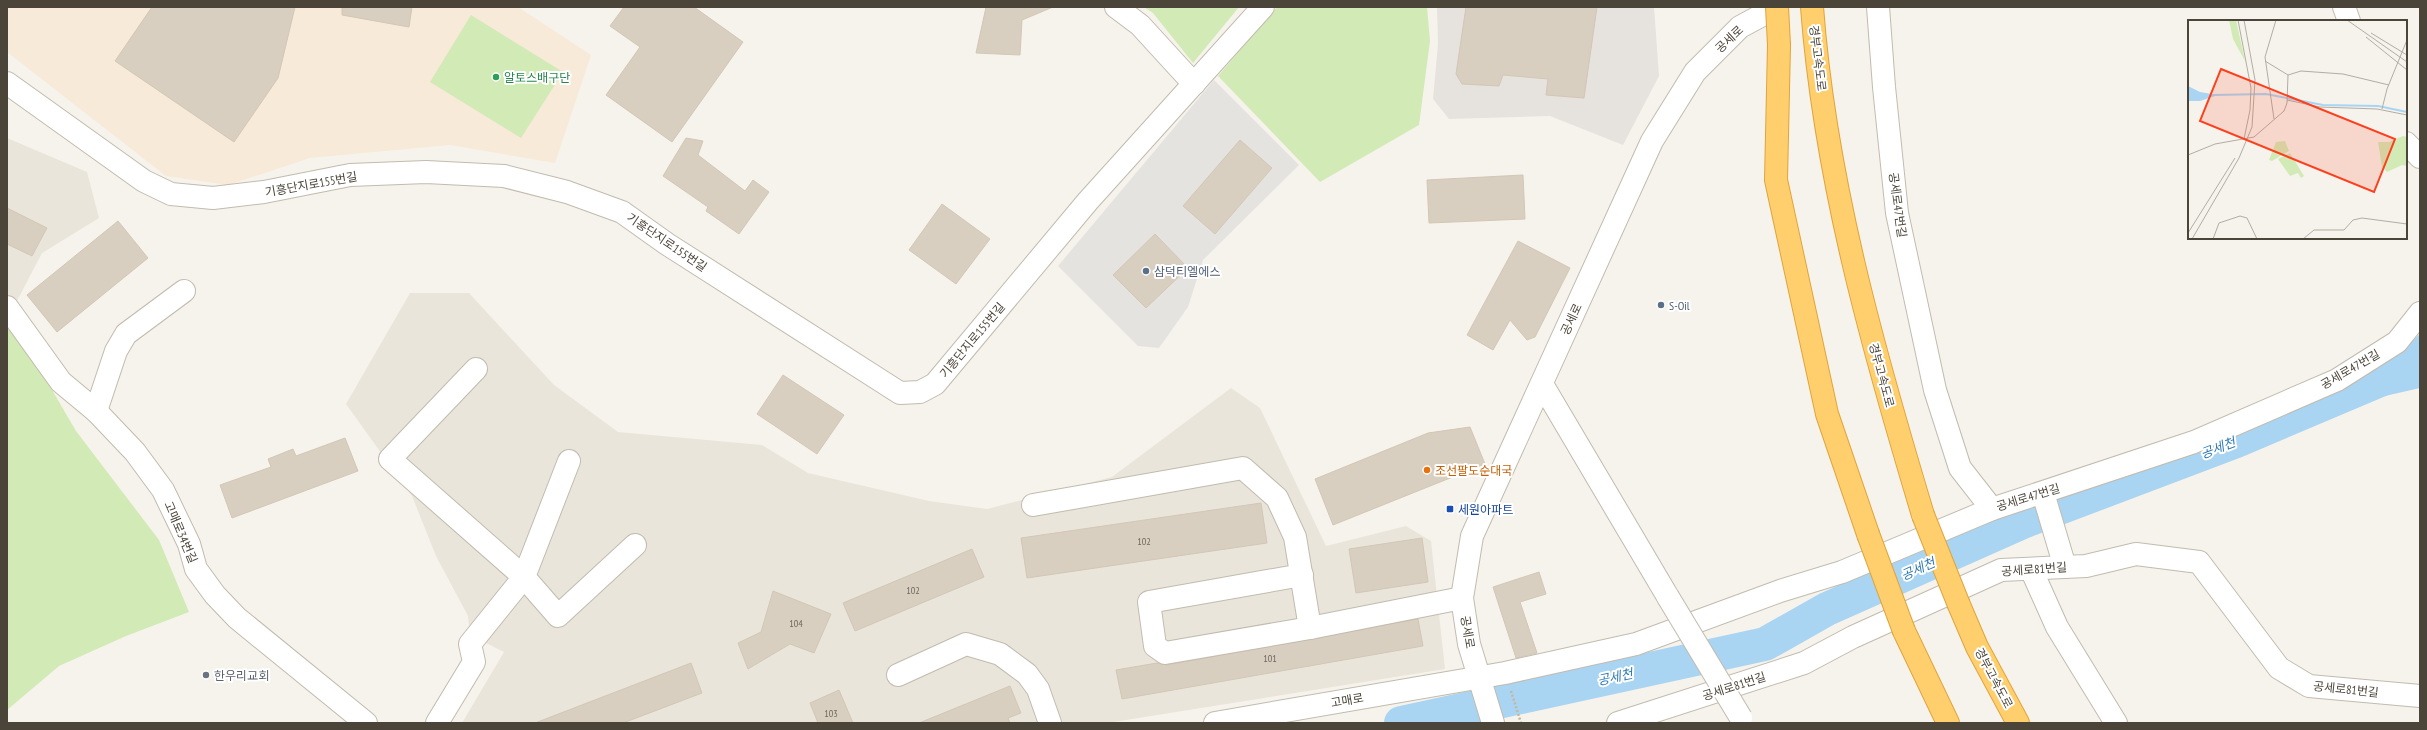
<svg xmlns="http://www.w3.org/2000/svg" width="2427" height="730" font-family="'PT Sans Narrow','Noto Sans KR',sans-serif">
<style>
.residential{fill:#eae5da}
.commercial{fill:#f7ead8}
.industrial{fill:#e6e2dd}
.green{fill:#d2eab5}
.parking{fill:#e5e3e0}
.water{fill:#a9d4f2}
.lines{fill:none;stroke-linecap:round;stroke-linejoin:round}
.river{stroke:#a9d4f2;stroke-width:34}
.building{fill:#d8cfc1;stroke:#d3c7b4}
.minor-casing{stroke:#c2bbae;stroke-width:24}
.highway-casing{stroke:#e0a43c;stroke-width:24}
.path{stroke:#c4b79f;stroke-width:2.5;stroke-dasharray:2 2;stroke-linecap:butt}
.minor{stroke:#fff;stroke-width:22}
.highway{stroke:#ffcf6e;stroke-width:22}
.minor-bridge-casing{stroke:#c2bbae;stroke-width:24;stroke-linecap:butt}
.highway-bridge-casing{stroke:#e0a43c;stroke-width:24;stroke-linecap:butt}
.minor-bridge{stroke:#fff;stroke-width:22}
.highway-bridge{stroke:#ffcf6e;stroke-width:22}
.leisure-dot{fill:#2e9e5b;stroke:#fff;stroke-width:1.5}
.service-dot{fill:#5c6f8a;stroke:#fff;stroke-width:1.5}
.food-dot{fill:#e8710a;stroke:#fff;stroke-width:1.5}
.transit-dot{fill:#1a4fb4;stroke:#fff;stroke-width:1.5}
.worship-dot{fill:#6b7280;stroke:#fff;stroke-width:1.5}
.labels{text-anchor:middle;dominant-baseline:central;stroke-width:4;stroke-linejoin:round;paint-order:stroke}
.number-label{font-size:10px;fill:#6e675b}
.street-label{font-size:12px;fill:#4b4439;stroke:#fff}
.leisure-label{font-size:12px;fill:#27864d;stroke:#fff;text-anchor:start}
.service-label{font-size:12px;fill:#4e5e75;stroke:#fff;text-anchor:start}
.food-label{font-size:12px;fill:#c56008;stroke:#fff;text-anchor:start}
.transit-label{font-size:12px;fill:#164399;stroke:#fff;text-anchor:start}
.worship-label{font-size:12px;fill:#5b616d;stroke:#fff;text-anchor:start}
.water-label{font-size:13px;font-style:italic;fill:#2e7ab2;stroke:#fff}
.inset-river{fill:none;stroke:#a9d4f2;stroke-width:2}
.inset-road{fill:none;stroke:#b2ada4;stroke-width:1}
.view{fill:#fc3f1d;fill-opacity:0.15;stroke:#fc3f1d;stroke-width:2}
.inset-edge{fill:none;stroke:#4b4439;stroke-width:2}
</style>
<rect width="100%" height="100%" fill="#f6f3ec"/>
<g class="residential">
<path d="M7,138L87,172L99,218L42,253L8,318Z"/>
<path d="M410,293H469L554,385L618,432L762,445L808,473L929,501L987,509L1112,477L1231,388L1260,408L1326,546L1406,526L1431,541L1445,669L1107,723H462L504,652L470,635L468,616L436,556L412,496L346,404Z"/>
</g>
<path class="commercial" d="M7,7H518L591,55L555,163L450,145L310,158L228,185L166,176L7,52Z"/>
<path class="industrial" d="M1437,7H1654L1659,76L1623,145L1550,116L1449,119L1433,99L1438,44Z"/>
<g class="green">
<path d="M1144,7H1239L1193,63L1153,13Z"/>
<path d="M1277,7H1427L1430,41L1419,125L1320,182L1218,76Z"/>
<path d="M471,15L563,72L521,138L430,82Z"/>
<path d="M7,329L20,335L76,431L159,540L189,612L126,636L59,666L7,710Z"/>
</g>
<path class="parking" d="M1214,80L1299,165L1203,260L1188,307L1159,348L1138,346L1058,266Z"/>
<path class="water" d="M2420,334V388L2341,406Z"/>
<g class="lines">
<path class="river" d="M1401,723L1765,644L1827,609L2025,521L2236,441L2420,363"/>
</g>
<g class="building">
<path d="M152,7H295L278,78L234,142L115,61Z"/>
<path d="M342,7H412L409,27L342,15Z"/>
<path d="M624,7H694L743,42L672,142L606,95L640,47L610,26Z"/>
<path d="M986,7H1053L1022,20L1020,55L976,53Z"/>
<path d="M1466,7H1597L1584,98L1546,95L1548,79L1503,75L1499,86L1462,84L1456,74Z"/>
<path d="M686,138L703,141L698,155L745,191L753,180L769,192L739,234L706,211L708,207L663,176Z"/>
<path d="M1240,140L1272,168L1215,234L1183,206Z"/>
<path d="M1523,175L1525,219L1429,223L1427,180Z"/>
<path d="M942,204L990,239L956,284L909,250Z"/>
<path d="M7,208L47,228L32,256L7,244Z"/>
<path d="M118,221L148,258L57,332L27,295Z"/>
<path d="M1155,234L1188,268L1146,308L1113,275Z"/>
<path d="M1518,241L1570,268L1535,337L1527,340L1510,320L1493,350L1467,335Z"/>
<path d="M783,375L844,415L817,454L757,414Z"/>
<path d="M1470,427L1485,464L1333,525L1315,479L1428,433Z"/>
<path d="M345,438L358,471L232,518L220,485L271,467L268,459L293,449L296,456Z"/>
<path d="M1261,503L1267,543L1027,578L1021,538Z"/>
<path d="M1422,538L1428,582L1356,593L1349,549Z"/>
<path d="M972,549L984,577L855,631L843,603Z"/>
<path d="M1539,572L1546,594L1520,602L1537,653L1516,658L1493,587Z"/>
<path d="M773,591L831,614L814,653L790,644L748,669L738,643L761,632Z"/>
<path d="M1418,619L1423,646L1122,699L1116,670L1157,663L1167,665Z"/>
<path d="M691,663L702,693L623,723H535Z"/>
<path d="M1010,686L1021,713L1008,718L1010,723H919Z"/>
<path d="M839,690L853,723H818L810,703Z"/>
</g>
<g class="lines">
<defs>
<g id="minor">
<path d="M1116,7L1140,25L1194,84"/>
<path d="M1878,7L1884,87L1897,213L1935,390L1960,468L1992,509L2194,442L2337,380L2397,342L2420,313"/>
<path d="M2344,7L2349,21"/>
<path d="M7,83L144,181L171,194L213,198L264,192L350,175L426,172L504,176L567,192L622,212L667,244L900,393L920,392L935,384L1088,201L1263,7"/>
<path d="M2406,143L2420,157"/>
<path d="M7,307L61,382L96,411L135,452L163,490L189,544L196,569L215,595L237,618L366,723"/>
<path d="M476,369L390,459L524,577L569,461"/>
<path d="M1542,384L1668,597"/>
<path d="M96,411L116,351L126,334L184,291"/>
<path d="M2043,493L2065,567"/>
<path d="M1033,505L1243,468L1277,498L1295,537L1310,628"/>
<path d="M2031,569L2057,627L2116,723"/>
<path d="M1302,575L1149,602L1155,646L1165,653L1310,628L1462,598"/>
<path d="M898,675L966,644L1000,654L1027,674L1038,689L1050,723"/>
<path d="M437,723L474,662L470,644L524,577L558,616L635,545"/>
<path d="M1215,723L1505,673L1636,644L1780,591L1842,572L1992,509"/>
<path d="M1493,723L1469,644L1462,598L1472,536L1652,141L1695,72L1740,27L1777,7"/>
<path d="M1618,723L1804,663L1853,637L2001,570L2086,566L2136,554L2199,562L2279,668L2309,686L2420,696"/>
</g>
<g id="highway">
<path d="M1812,7C1825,180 1873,349 1923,515"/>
<path d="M1779,45L1776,180L1827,414L1868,534"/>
<path d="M1959,605L1977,647L2018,723"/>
<path d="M1904,631L1948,723"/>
</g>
</defs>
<use href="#minor" class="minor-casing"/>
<use href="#highway" class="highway-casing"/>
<path class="path" d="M1511,691L1521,723"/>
<use href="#minor" class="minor"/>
<use href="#highway" class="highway"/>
<defs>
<path id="minor-bridge" d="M1668,597L1741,718"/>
<g id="highway-bridge">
<path d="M1777,7L1779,45"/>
<path d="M1923,515L1959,605"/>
<path d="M1868,534L1904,631"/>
</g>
</defs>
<use href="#minor-bridge" class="minor-bridge-casing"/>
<use href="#highway-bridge" class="highway-bridge-casing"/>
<use href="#minor-bridge" class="minor-bridge"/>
<use href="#highway-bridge" class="highway-bridge"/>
</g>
<circle class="leisure-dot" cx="496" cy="77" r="4"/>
<g class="service-dot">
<circle cx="1146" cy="271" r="4"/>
<circle cx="1661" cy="305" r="4"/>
</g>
<circle class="food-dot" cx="1427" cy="470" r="4"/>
<rect class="transit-dot" x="1446" y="505" width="8" height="8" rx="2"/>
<circle class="worship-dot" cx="206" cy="675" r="4"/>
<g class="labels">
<g class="number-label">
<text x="1144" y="541">102</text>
<text x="913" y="590">102</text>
<text x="796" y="623">104</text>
<text x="1270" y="658">101</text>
<text x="831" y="713">103</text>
</g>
<g class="street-label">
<text transform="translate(1729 39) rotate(-43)">공세로</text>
<text transform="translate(1818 58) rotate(83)">경부고속도로</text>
<text transform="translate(311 184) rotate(-10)">기흥단지로155번길</text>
<text transform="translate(1898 205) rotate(82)">공세로47번길</text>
<text transform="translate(667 242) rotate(34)">기흥단지로155번길</text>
<text transform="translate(1571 319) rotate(-65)">공세로</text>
<text transform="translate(972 340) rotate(-50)">기흥단지로155번길</text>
<text transform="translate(2350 369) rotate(-30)">공세로47번길</text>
<text transform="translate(1882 375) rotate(75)">경부고속도로</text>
<text transform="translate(2028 497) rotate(-17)">공세로47번길</text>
<text transform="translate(181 532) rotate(67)">고매로34번길</text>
<text transform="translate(2034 569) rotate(-4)">공세로81번길</text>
<text transform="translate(1468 632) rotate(80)">공세로</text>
<text transform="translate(1994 678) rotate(62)">경부고속도로</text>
<text transform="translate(1734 686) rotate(-18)">공세로81번길</text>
<text transform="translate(2346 689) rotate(6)">공세로81번길</text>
<text transform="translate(1347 700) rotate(-10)">고매로</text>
</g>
<g class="leisure-label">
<text x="504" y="77">알토스배구단</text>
</g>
<g class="service-label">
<text x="1154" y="271">삼덕티엘에스</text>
<text x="1669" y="305">S-Oil</text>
</g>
<g class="food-label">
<text x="1435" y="470">조선팔도순대국</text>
</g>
<g class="transit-label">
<text x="1458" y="509">세원아파트</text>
</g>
<g class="worship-label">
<text x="214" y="675">한우리교회</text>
</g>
<g class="water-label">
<text transform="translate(2218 448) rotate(-21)">공세천</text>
<text transform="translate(1918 569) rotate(-24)">공세천</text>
<text transform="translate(1615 677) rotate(-12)">공세천</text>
</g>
</g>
<g transform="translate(2188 20)">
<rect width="219" height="219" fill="#f6f3ec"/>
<path d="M41,0H48L57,41L45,19ZM215,116L219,117V146L214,145L199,152L194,147L190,122H201ZM97,121L101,131L84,141L81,140L88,122ZM102,133L116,156L113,158L110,153L102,156L90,139Z" fill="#d2eab5"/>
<path d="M0,66L12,72L30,75L12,81H0Z" fill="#a9d4f2"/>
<path class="inset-river" d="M25,75L78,74L135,85L190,86L219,92"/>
<path class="inset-road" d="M50,0L63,68L62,90L56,119M159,0L219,42M183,13L219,35M178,17L219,50M100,55L113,51L155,54L201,65M99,80L132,87L189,89L219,95M194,89L199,69L219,20M86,99L77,37L88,0M0,135L27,124L66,117L96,91L99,83L100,55L77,41M0,213L47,138M4,219L51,138L64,107L67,60L56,0M25,219L31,203L52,196L59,198L69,219M115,219L126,210H156L165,200L174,198L219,204"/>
<path class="view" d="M33,49L207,119L186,172L12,101Z"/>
<rect width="219" height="219" class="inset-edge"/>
</g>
<rect width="2427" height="730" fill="none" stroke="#4b4439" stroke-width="16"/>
</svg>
